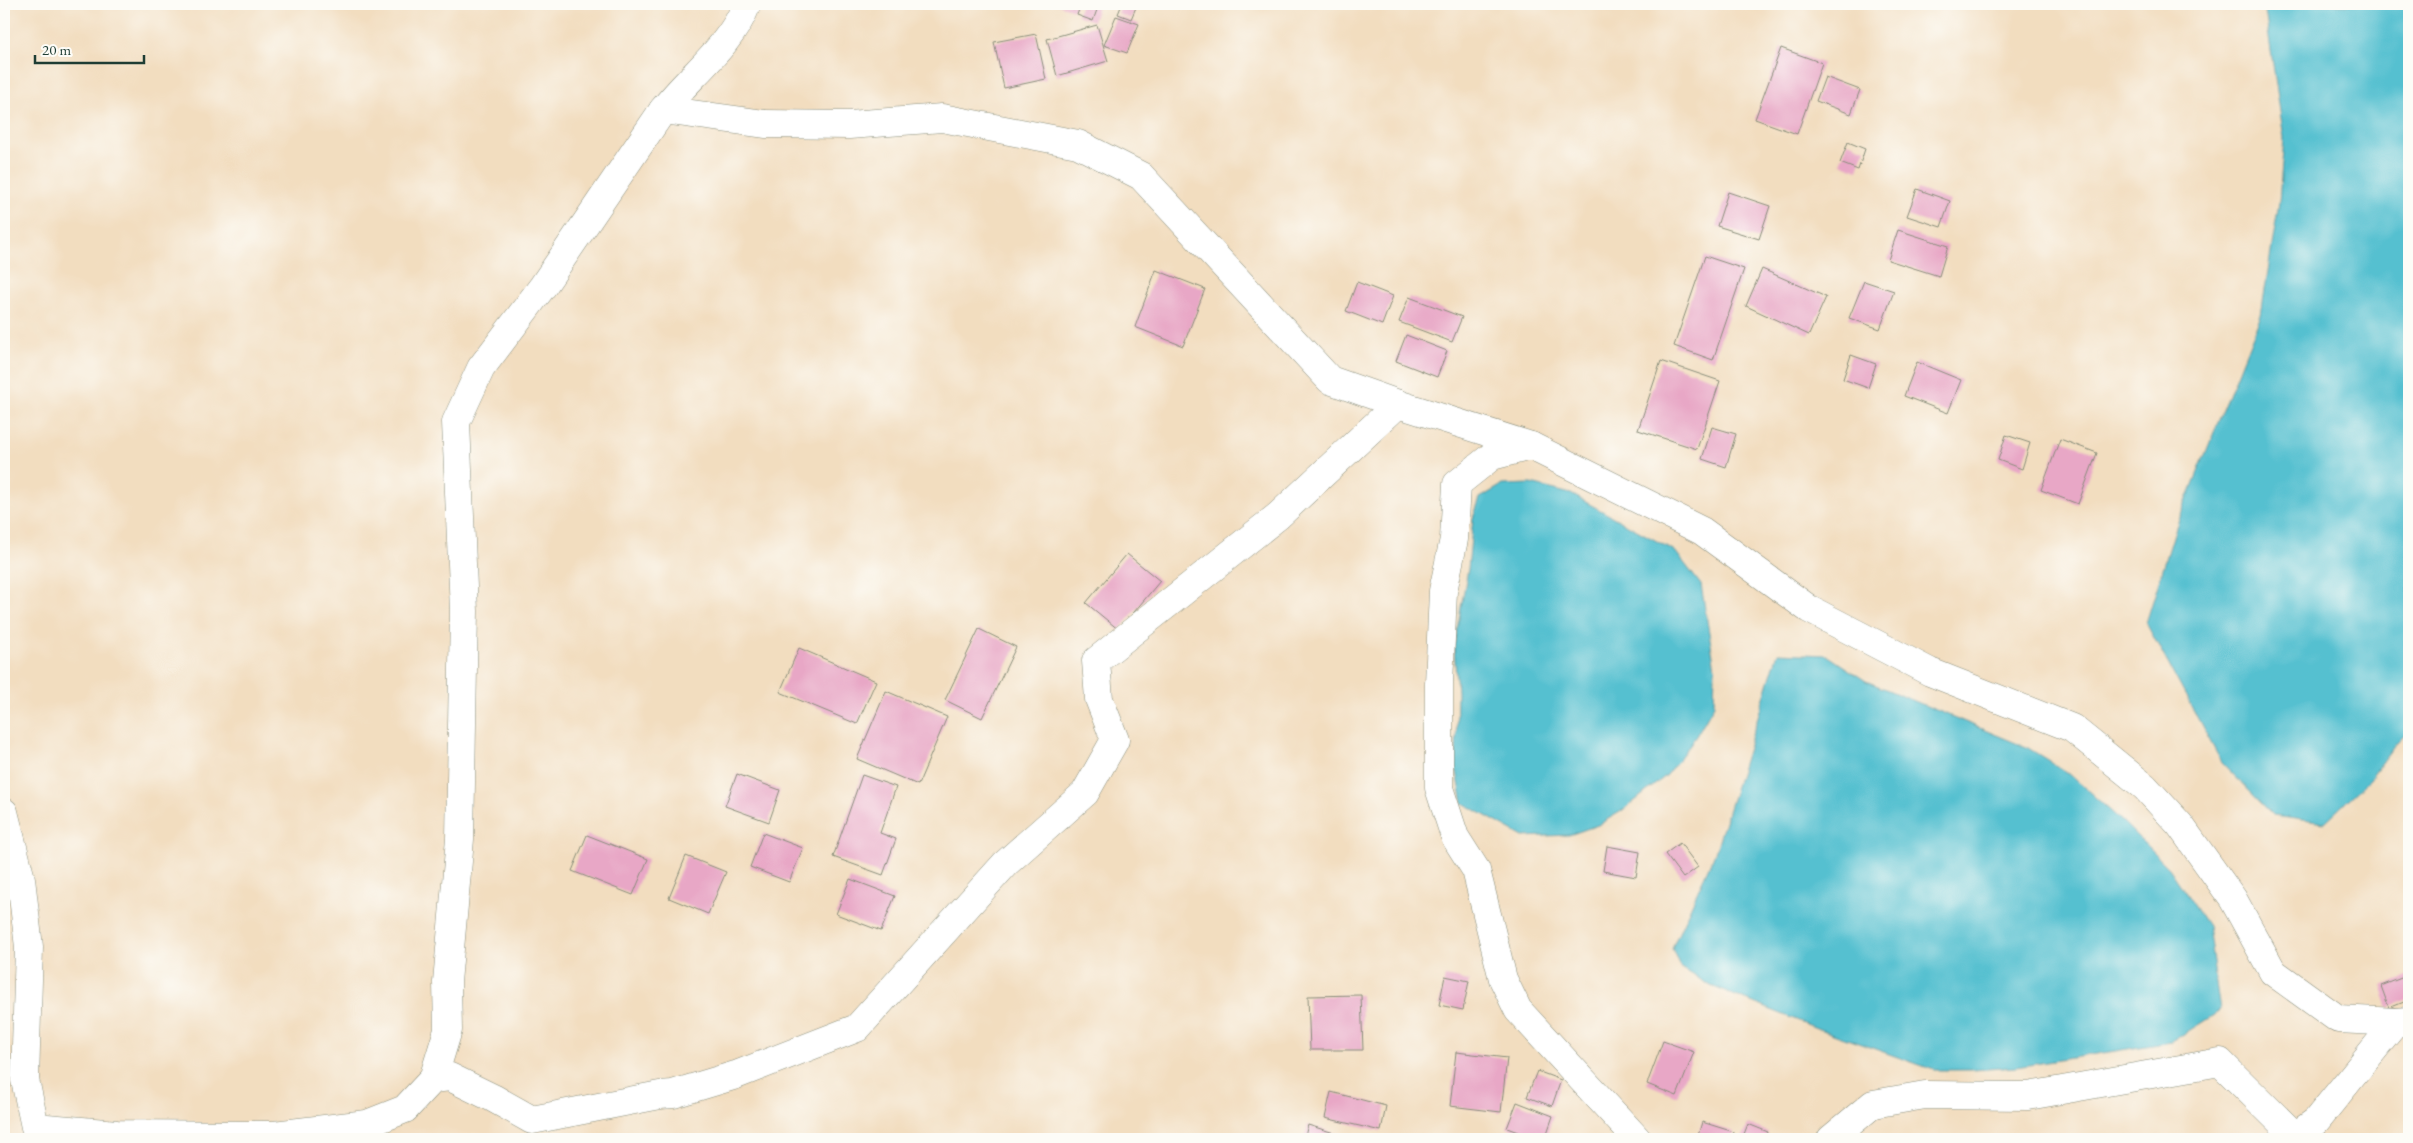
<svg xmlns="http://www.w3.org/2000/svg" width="2413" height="1143" font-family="'EB Garamond',serif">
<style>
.water{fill:#55c0d0;stroke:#3a7e82}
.building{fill:#e8a7c6}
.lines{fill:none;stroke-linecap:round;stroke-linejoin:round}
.minor-casing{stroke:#888d7a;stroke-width:29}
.tertiary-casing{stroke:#888d7a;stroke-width:29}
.minor{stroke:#fff;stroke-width:28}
.tertiary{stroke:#fff;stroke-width:28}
</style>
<rect width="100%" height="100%" fill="#fdfcf7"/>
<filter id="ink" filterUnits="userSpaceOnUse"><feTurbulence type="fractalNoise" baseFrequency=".02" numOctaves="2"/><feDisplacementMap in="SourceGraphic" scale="10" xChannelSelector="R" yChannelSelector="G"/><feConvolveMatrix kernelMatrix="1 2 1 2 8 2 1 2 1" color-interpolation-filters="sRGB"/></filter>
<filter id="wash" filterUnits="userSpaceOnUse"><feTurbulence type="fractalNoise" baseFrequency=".0096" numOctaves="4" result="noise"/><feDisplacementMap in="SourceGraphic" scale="20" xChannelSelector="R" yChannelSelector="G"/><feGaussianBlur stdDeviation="1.12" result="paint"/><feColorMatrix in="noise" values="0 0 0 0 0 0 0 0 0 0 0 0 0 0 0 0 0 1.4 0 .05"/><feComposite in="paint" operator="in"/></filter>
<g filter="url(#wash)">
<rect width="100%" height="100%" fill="#f2ddbf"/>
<g class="water">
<path d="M2264,4H2409V731L2395,745L2370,779L2325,822L2273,815L2222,763L2146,623L2176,527L2261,315L2279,202L2284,138Z"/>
<path d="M1531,484L1571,494L1675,551L1701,585L1715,668L1714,705L1696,736L1667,775L1625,809L1598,825L1569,835L1523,837L1463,803L1456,767L1457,692L1454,646L1468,569L1473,518L1480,498L1502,485Z"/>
<path d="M1778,653L1827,655L1866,681L2028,748L2067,772L2124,823L2169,868L2208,926L2220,1011L2171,1042L2016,1067L1973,1070H1934L1819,1029L1711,986L1680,967L1672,948L1715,853Z"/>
</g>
<g id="blocks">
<g class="building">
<path d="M1056,4H1076L1074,10Z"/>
<path d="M1081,4H1099L1093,21L1077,15Z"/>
<path d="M1122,4L1137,5L1131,19L1118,14Z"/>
<path d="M1116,16L1139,24L1127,53L1104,45Z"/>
<path d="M1097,25L1108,61L1057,76L1047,39Z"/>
<path d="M1036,34L1046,79L1004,88L994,42Z"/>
<path d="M1781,48L1822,63L1797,134L1755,119Z"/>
<path d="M1825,77L1860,90L1851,114L1816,101Z"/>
<path d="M1848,142L1865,149L1858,170L1840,163Z"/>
<path d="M1917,189L1950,201L1941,227L1907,216Z"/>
<path d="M1728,192L1770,206L1759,239L1717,226Z"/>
<path d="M1898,230L1948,246L1939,276L1888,260Z"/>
<path d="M1705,256L1744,269L1713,360L1674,346Z"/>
<path d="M1762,269L1826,297L1809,335L1746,306Z"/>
<path d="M1156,270L1205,289L1183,346L1135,327Z"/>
<path d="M1864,281L1894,291L1880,329L1849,318Z"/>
<path d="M1357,282L1393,296L1382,325L1346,311Z"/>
<path d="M1409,297L1462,317L1452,342L1399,322Z"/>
<path d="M1406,335L1447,351L1437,377L1396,361Z"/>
<path d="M1851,355L1876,364L1868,388L1843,379Z"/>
<path d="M1661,361L1720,381L1697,449L1638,430Z"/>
<path d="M1917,362L1961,380L1948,413L1904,396Z"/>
<path d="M1712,427L1736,434L1726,467L1702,459Z"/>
<path d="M2006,435L2030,443L2022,469L1998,460Z"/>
<path d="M2060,439L2097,453L2078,504L2041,490Z"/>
<path d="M1127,554L1160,581L1119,630L1086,603Z"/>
<path d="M979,629L1016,647L982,718L945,700Z"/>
<path d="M799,648L876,681L857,724L780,692Z"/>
<path d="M886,691L947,717L918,785L857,759Z"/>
<path d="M737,774L780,790L769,822L725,806Z"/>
<path d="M862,775L896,787L880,833L896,839L883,875L833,857Z"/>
<path d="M763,833L803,848L789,882L750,867Z"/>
<path d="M587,835L648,859L633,895L572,871Z"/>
<path d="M1680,843L1698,867L1683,878L1665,854Z"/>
<path d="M1607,846L1640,852L1636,877L1603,871Z"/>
<path d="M686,856L726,872L708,914L669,898Z"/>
<path d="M850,879L895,896L881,931L836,914Z"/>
<path d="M2409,975V1000L2389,1008L2381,986Z"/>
<path d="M1445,976L1469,981L1463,1010L1439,1005Z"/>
<path d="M1361,995L1363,1050H1310L1308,996Z"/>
<path d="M1663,1041L1694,1052L1677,1096L1647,1084Z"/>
<path d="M1456,1052L1507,1058L1501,1112L1450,1106Z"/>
<path d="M1537,1071L1561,1080L1552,1106L1527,1097Z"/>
<path d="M1331,1092L1386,1106L1381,1131L1325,1118Z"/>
<path d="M1517,1102L1553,1116L1545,1139H1537L1507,1128Z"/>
<path d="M1702,1122L1734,1132L1732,1139H1697Z"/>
<path d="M1748,1124L1768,1132L1766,1139H1742Z"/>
<path d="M1308,1125L1354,1139H1304Z"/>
</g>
</g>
</g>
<g filter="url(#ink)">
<use href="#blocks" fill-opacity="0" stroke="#888d7a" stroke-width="1"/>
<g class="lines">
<defs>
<g id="minor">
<path d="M1531,446L1492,456L1457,484L1454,539L1443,591L1439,684V788L1455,837L1476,870L1503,979L1518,1010L1637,1139"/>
<path d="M4,812L21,879L29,947L25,1080L35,1127L117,1134L274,1135L367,1124L405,1109L433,1079L448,1030L447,982L460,839L464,611L456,422L481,368L543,286L663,110"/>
<path d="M433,1079L450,1077L493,1098L532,1120L660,1095L673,1094L736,1075L857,1028L1005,864L1085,793L1115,740L1099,699L1096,661L1278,516L1398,404"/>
<path d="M1831,1139L1873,1104L1925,1095L2028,1096L2220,1062L2295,1136"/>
<path d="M2291,1139L2316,1121L2396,1022"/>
</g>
<g id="tertiary">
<path d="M663,110L765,124L849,125L942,118L1078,144L1141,176L1330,380L1398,404L1531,446L1702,531L1809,609L1930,672L2072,728L2145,787L2180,825L2233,899L2273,972L2338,1019L2396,1022L2409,1021"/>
<path d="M663,110C690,75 730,47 747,4"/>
</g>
</defs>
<use href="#minor" class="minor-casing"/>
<use href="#tertiary" class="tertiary-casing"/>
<use href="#minor" class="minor"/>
<use href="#tertiary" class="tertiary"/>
</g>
</g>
<rect width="2413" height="1143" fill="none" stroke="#fdfcf7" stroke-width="20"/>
<path d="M35 55v8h109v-8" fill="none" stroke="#1f3d34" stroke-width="2.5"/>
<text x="42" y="55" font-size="15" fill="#1f3d34" stroke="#fdfcf7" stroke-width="4" paint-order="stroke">20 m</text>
</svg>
